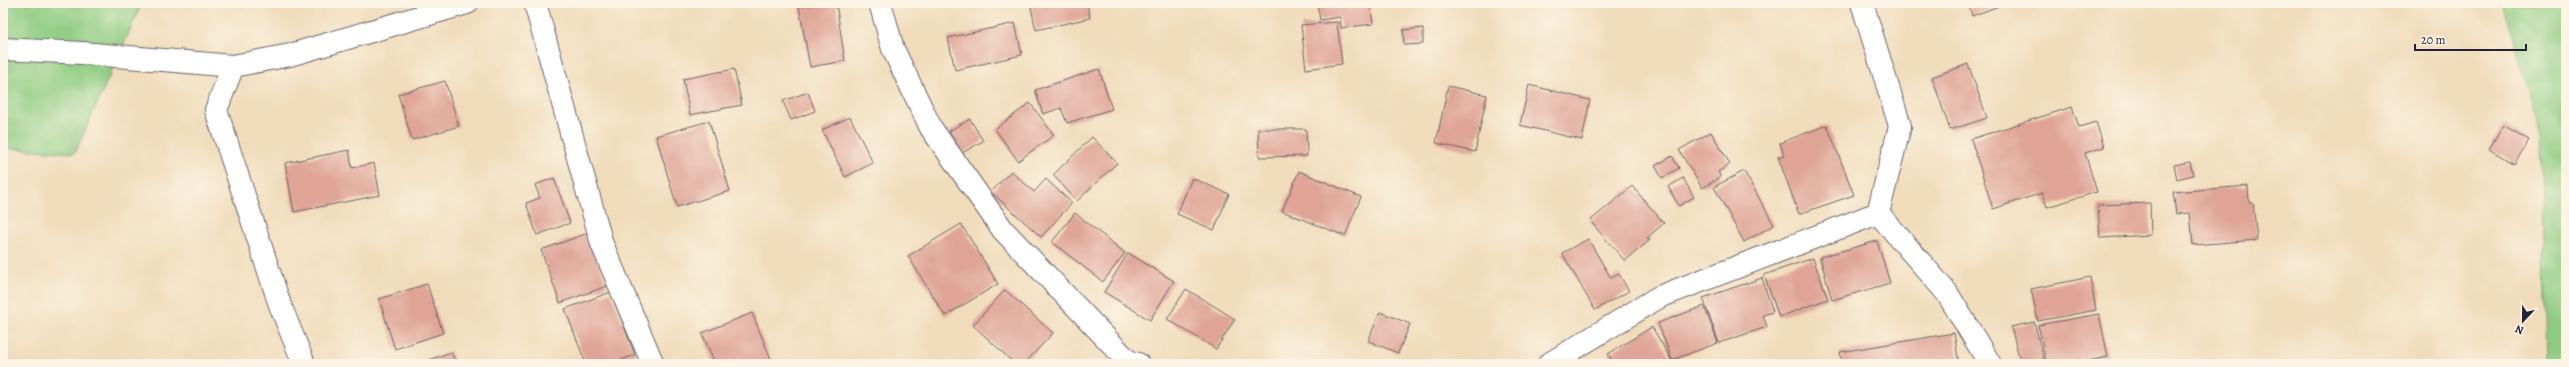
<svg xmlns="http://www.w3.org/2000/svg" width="2569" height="367" font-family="Alegreya,serif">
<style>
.green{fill:#8ecc82;stroke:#58775e}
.building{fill:#dfa496}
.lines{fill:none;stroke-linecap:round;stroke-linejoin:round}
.minor-casing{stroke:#6a6367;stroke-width:24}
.minor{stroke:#fff;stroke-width:22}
</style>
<rect width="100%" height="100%" fill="#fcf5e5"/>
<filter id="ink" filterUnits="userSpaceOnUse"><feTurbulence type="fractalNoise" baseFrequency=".025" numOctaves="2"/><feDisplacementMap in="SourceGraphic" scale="8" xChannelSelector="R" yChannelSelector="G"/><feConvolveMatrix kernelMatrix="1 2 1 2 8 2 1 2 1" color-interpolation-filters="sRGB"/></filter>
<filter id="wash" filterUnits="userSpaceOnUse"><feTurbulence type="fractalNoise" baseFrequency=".012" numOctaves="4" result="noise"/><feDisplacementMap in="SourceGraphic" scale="16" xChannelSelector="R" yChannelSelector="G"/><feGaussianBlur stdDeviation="0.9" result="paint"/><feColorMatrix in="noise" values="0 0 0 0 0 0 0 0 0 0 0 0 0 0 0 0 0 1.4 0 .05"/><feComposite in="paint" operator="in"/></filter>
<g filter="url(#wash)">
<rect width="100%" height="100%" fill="#f0dbba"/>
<g class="green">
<path d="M3,3H142L75,153L3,148Z"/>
<path d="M2502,3H2566V364H2546L2542,133Z"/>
</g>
<g id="blocks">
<g class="building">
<path d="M823,3H836L845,61L810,67L799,7Z"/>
<path d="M1030,3H1087L1090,18L1036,30Z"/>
<path d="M1317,3H1370L1373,24L1341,28L1340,17L1320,20Z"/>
<path d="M1968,3H2007L1972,16Z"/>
<path d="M1337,22L1342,64L1306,69L1301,25Z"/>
<path d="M1015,23L1022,55L955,70L948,38Z"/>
<path d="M1423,28V44L1404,45L1403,30Z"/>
<path d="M1968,64L1987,118L1950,130L1932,77Z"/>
<path d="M734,69L742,105L690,115L683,79Z"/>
<path d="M1099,69L1112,109L1067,123L1061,108L1043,114L1035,90Z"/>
<path d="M445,81L459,126L412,140L398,94Z"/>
<path d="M1529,85L1590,100L1582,140L1520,125Z"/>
<path d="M1448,86L1487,95L1475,152L1436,143Z"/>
<path d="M808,92L815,111L791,120L783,101Z"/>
<path d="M1030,103L1054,135L1018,161L995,129Z"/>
<path d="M2072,107L2079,127L2096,122L2104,147L2085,153L2097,192L2047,207L2042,193L1993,209L1971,139Z"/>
<path d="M850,117L873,163L845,177L822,130Z"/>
<path d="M970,119L983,141L962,153L949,131Z"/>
<path d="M709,121L730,191L677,207L656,136Z"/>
<path d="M1827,125L1854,195L1799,214L1778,157L1784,155L1780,143Z"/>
<path d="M2503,125L2529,140L2514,164L2489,149Z"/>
<path d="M1258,129H1306L1307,156L1259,157Z"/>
<path d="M1711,132L1730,164L1718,172L1721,177L1702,188L1679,150Z"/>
<path d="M1092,137L1117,163L1077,201L1053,175Z"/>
<path d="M349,150L352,168L374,163L380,195L294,212L285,163Z"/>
<path d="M1672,156L1679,168L1662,178L1655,166Z"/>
<path d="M2190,162L2193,175L2177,179L2174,165Z"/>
<path d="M1011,171L1034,192L1046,179L1072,203L1041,237L991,192Z"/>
<path d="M1299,171L1361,197L1345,236L1282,211Z"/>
<path d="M1744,171L1774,225L1744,242L1714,187Z"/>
<path d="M554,178L570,223L537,235L526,203L540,198L535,185Z"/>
<path d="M1192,178L1229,194L1214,230L1177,214Z"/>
<path d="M1683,178L1694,197L1679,206L1668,187Z"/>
<path d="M1632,186L1664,223L1647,238L1650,240L1625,261L1590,221Z"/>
<path d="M2248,186L2249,202H2253L2257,240L2193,245L2190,213L2176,214L2173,192Z"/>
<path d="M2150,203L2151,235L2100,238L2098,205Z"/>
<path d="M1075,213L1125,253L1103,282L1052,242Z"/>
<path d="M961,224L998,284L945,316L908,256Z"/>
<path d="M588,233L607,286L560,303L541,250Z"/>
<path d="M1588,239L1611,278L1619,274L1629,291L1595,310L1562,253Z"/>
<path d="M1877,241L1890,283L1832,300L1820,257Z"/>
<path d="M1128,253L1174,281L1150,320L1104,292Z"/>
<path d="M1813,258L1828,299L1779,317L1764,275Z"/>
<path d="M2090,277L2096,310L2038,321L2031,289Z"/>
<path d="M1762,278L1773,312L1763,315L1767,327L1719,343L1703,298Z"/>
<path d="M427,284L443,333L395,349L379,299Z"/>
<path d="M1186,289L1235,319L1216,349L1167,319Z"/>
<path d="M1005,290L1053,333L1024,364H1015L973,325Z"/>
<path d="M611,292L635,355L610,364H586L565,309Z"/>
<path d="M1704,306L1718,343L1672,360L1658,323Z"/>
<path d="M1380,312L1410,324L1398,353L1368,341Z"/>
<path d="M752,313L773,364H715L702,333Z"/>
<path d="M2099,314L2108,357L2074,364H2047L2038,325Z"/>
<path d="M2034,322L2045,363L2021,364L2011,327Z"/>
<path d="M1652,327L1672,361L1666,364H1614L1608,354Z"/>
<path d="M1954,333L1959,364H1842L1840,352Z"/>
<path d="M451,352L456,364H417Z"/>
</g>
</g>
</g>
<g filter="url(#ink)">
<use href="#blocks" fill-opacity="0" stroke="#6a6367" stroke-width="1"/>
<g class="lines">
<defs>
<g id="minor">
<path d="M535,3L602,244L653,364"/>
<path d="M880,3L893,49L931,128L1003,230L1128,361L1138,364"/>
<path d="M1862,3L1900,126L1878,213L1947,293L1990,364"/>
<path d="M3,49L82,53L233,66L290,55L467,3"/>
<path d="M233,66L216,110L280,305L304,364"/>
<path d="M1549,364L1659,297L1878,213"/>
</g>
</defs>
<use href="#minor" class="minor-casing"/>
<use href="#minor" class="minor"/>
</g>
</g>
<rect width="2569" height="367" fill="none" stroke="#fcf5e5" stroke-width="16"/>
<g transform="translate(2523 321) rotate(202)" stroke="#fcf5e5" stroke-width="3" paint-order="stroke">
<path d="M0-3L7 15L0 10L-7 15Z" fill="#22223b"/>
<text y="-6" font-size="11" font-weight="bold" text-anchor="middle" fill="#22223b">N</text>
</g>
<path d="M2415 44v6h111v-6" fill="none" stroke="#22223b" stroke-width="2"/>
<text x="2421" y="44" font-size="12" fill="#22223b" stroke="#fcf5e5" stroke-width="3" paint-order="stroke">20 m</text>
</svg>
